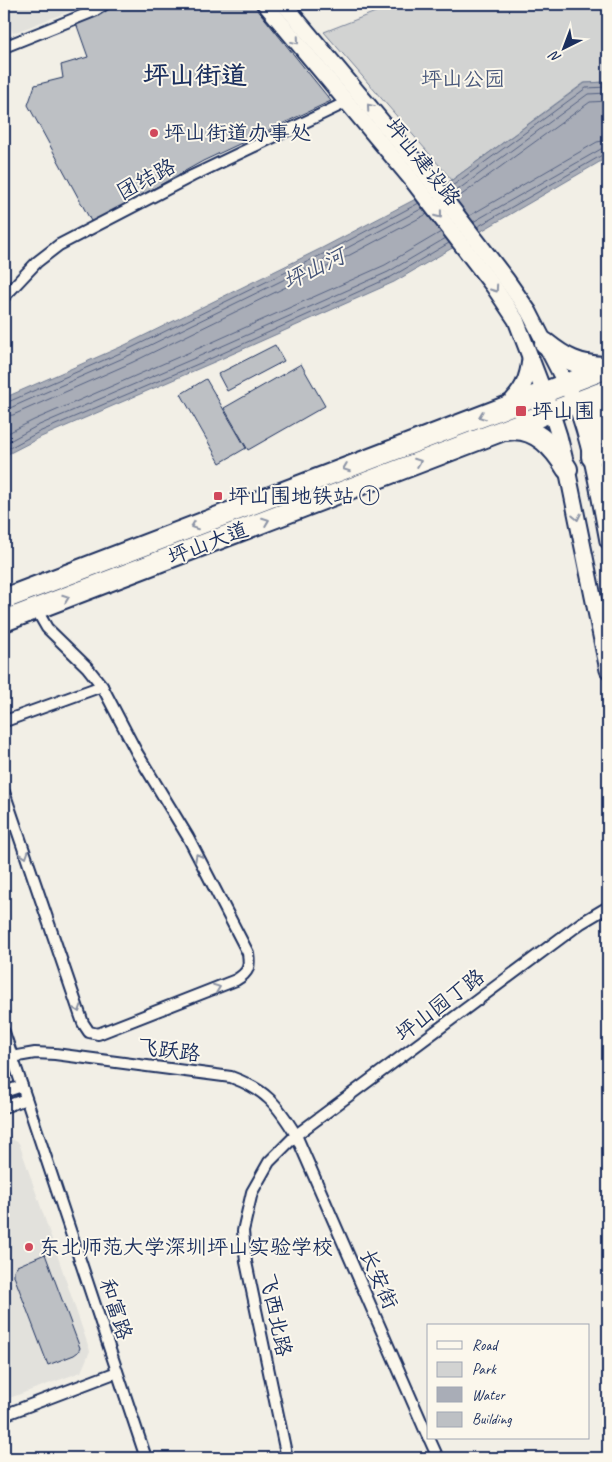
<svg xmlns="http://www.w3.org/2000/svg" width="612" height="1462" font-family="Caveat,'LXGW WenKai TC',sans-serif">
<style>
.built{fill:#e2e1dc}
.green{fill:#d2d3d2;stroke:#768198}
.water{fill:#a9adb7;stroke:#707b93}
.lines{fill:none;stroke-linecap:round;stroke-linejoin:round}
.shore{stroke:#546182;stroke-width:1}
.building{fill:#bdc0c4;stroke:#1b2f5e}
.street-casing{stroke:#1b2f5e;stroke-width:14}
.secondary-casing{stroke:#1b2f5e;stroke-width:19}
.highway-casing{stroke:#1b2f5e;stroke-width:24}
.street{stroke:#fbf7ec;stroke-width:10}
.secondary{stroke:#fbf7ec;stroke-width:15}
.highway{stroke:#fbf7ec;stroke-width:20}
.oneway{stroke:#8b93a5}
.poi-dot{fill:#d1495b;stroke:#fbf7ec;stroke-width:2}
.labels{text-anchor:middle;dominant-baseline:central;stroke-width:4;stroke-linejoin:round;paint-order:stroke}
.park-label{font-size:21px;fill:#49587b;stroke:#fbf7ec}
.poi-label{font-size:21px;fill:#1b2f5e;stroke:#fbf7ec;text-anchor:start}
.street-label{font-size:21px;fill:#1b2f5e;stroke:#fbf7ec}
.water-label{font-size:22px;font-style:italic;fill:#465579;stroke:#fbf7ec}
.district-label{font-size:26px;font-weight:bold;fill:#1b2f5e;stroke:#fbf7ec}
</style>
<rect width="100%" height="100%" fill="#f2efe6"/>
<filter id="ink" filterUnits="userSpaceOnUse"><feTurbulence type="fractalNoise" baseFrequency=".02" numOctaves="2"/><feDisplacementMap in="SourceGraphic" scale="10" xChannelSelector="R" yChannelSelector="G"/><feConvolveMatrix kernelMatrix="1 2 1 2 8 2 1 2 1" color-interpolation-filters="sRGB"/></filter>
<g filter="url(#ink)">
<g class="built">
<path d="M4,4H88L13,33L4,9Z"/>
<path d="M4,1135L19,1143L90,1351L81,1372L4,1400Z"/>
</g>
<path class="green" d="M396,4H608V82L584,83L452,180L324,32Z"/>
<path class="water" d="M608,82V157L394,282L214,362L41,437L4,456V398L125,345L322,248L452,180L585,83Z"/>
<g class="lines">
<g class="shore">
<path d="M447,188L455,184L586,88L608,87"/>
<path d="M451,193L459,189L588,94L608,93"/>
<path d="M456,199L590,102L608,101"/>
<path d="M469,216L597,142L608,140"/>
<path d="M473,222L601,149L608,147"/>
<path d="M477,227L604,154L608,153"/>
<path d="M4,403L8,402L127,350L325,253L419,203"/>
<path d="M4,409L10,408L130,355L328,258L423,208"/>
<path d="M4,416L13,415L133,362L331,265L427,214"/>
<path d="M4,435L34,420L206,345L385,265L441,232"/>
<path d="M4,444L37,426L209,352L388,272L446,238"/>
<path d="M4,451L39,432L212,358L391,277L449,243"/>
</g>
</g>
<g class="building">
<path d="M115,4H253L331,101L203,161L92,223L28,105L35,85L63,78L61,65L88,57L76,23L105,11Z"/>
<path d="M275,345L284,361L227,391L218,374Z"/>
<path d="M301,364L325,406L248,450L224,408Z"/>
<path d="M206,379L246,448L220,463L181,394Z"/>
<path d="M45,1254L80,1348L78,1352L74,1355L48,1365L14,1276V1270L17,1266Z"/>
</g>
<g class="lines">
<defs>
<g id="street">
<path d="M4,46L9,45L94,11L105,4"/>
<path d="M4,297L37,262L59,245L192,176L347,102"/>
<path d="M4,720H8L102,686"/>
<path d="M4,792L83,1023L89,1032L98,1034L236,980C249,972 250,967 248,953L188,837L137,753L102,686L87,667L47,628L36,609"/>
<path d="M4,1032L146,1458"/>
<path d="M12,1057L35,1053L55,1054L231,1077C266,1090 277,1104 296,1135L428,1437"/>
<path d="M4,1092L22,1086"/>
<path d="M4,1107L26,1099"/>
<path d="M4,1415L117,1372"/>
<path d="M429,1438L438,1458"/>
<path d="M287,1458L246,1262L243,1231L252,1192L269,1162L296,1135L581,923L608,907"/>
</g>
<g id="secondary">
<path d="M265,4L412,180L494,287L516,320L551,411L559,436L567,469L608,670"/>
<path d="M284,4L424,172L506,279L529,312L575,402C592,447 599,494 608,541"/>
<path d="M507,406C522,391 528,380 530,359"/>
</g>
<g id="highway">
<path d="M545,343C565,359 578,366 604,367"/>
<path d="M507,430C535,425 554,447 567,469"/>
<path d="M592,457C592,437 595,419 608,403"/>
<path d="M4,599L608,368"/>
<path d="M4,621L608,390"/>
</g>
</defs>
<use href="#street" class="street-casing"/>
<use href="#secondary" class="secondary-casing"/>
<use href="#highway" class="highway-casing"/>
<use href="#street" class="street"/>
<use href="#secondary" class="secondary"/>
<use href="#highway" class="highway"/>
</g>
<defs><path id="oneway-chevron" d="M-2-3.5L2.5 0L-2 3.5" fill="none" stroke-width="1.6" stroke-linecap="round" stroke-linejoin="round" transform="scale(1.25)"/></defs>
<g class="oneway">
<use href="#oneway-chevron" transform="translate(296 41) rotate(50)"/>
<use href="#oneway-chevron" transform="translate(370 107) rotate(-130)"/>
<use href="#oneway-chevron" transform="translate(439 215) rotate(52)"/>
<use href="#oneway-chevron" transform="translate(495 289) rotate(55)"/>
<use href="#oneway-chevron" transform="translate(482 416) rotate(159)"/>
<use href="#oneway-chevron" transform="translate(418 462) rotate(-21)"/>
<use href="#oneway-chevron" transform="translate(346 468) rotate(159)"/>
<use href="#oneway-chevron" transform="translate(577 517) rotate(78)"/>
<use href="#oneway-chevron" transform="translate(266 521) rotate(-21)"/>
<use href="#oneway-chevron" transform="translate(194 526) rotate(159)"/>
<use href="#oneway-chevron" transform="translate(66 598) rotate(-21)"/>
<use href="#oneway-chevron" transform="translate(25 855) rotate(71)"/>
<use href="#oneway-chevron" transform="translate(198 857) rotate(-118)"/>
<use href="#oneway-chevron" transform="translate(217 988) rotate(-21)"/>
<use href="#oneway-chevron" transform="translate(78 1009) rotate(71)"/>
</g>
</g>
<g class="poi-dot">
<circle cx="154" cy="133" r="5"/>
<rect x="515" y="405" width="12" height="12" rx="2.5"/>
<rect x="213" y="491" width="10" height="10" rx="2.5"/>
<circle cx="29" cy="1247" r="5"/>
</g>
<g class="labels">
<g class="park-label">
<text x="463" y="79">坪山公园</text>
</g>
<g class="poi-label">
<text x="164" y="133">坪山街道办事处</text>
<text x="532" y="411">坪山围</text>
<text x="228" y="496">坪山围地铁站 ①</text>
<text x="39" y="1247">东北师范大学深圳坪山实验学校</text>
</g>
<g class="street-label">
<text transform="translate(423 162) rotate(51)">坪山建设路</text>
<text transform="translate(146 179) rotate(-28)">团结路</text>
<text transform="translate(208 543) rotate(-21)">坪山大道</text>
<text transform="translate(440 1005) rotate(-37)">坪山园丁路</text>
<text transform="translate(169 1050) rotate(7)">飞跃路</text>
<text transform="translate(379 1279) rotate(66)">长安街</text>
<text transform="translate(116 1309) rotate(72)">和富路</text>
<text transform="translate(276 1315) rotate(78)">飞西北路</text>
</g>
<g class="water-label">
<text transform="translate(314 269) rotate(-26)">坪山河</text>
</g>
<g class="district-label">
<text x="195" y="75">坪山街道</text>
</g>
</g>
<rect width="612" height="1462" fill="none" stroke="#fbf7ec" stroke-width="20"/>
<rect x="10" y="10" width="592" height="1442" fill="none" stroke="#1b2f5e" stroke-width="2" filter="url(#ink)"/>
<rect x="427" y="1324" width="162" height="115" fill="#fbf7ec" stroke="#a1a7b3"/>
<rect x="437" y="1341" width="25" height="8" fill="#fbf7ec" stroke="#a1a7b3"/>
<text x="472" y="1350" font-size="15" fill="#1b2f5e">Road</text>
<rect x="437" y="1362" width="25" height="15" fill="#d2d3d2" stroke="#a1a7b3"/>
<text x="472" y="1374" font-size="15" fill="#1b2f5e">Park</text>
<rect x="437" y="1387" width="25" height="15" fill="#a9adb7" stroke="#a1a7b3"/>
<text x="472" y="1400" font-size="15" fill="#1b2f5e">Water</text>
<rect x="437" y="1412" width="25" height="15" fill="#bdc0c4" stroke="#a1a7b3"/>
<text x="472" y="1424" font-size="15" fill="#1b2f5e">Building</text>
<g transform="translate(564 48) rotate(222)" stroke="#fbf7ec" stroke-width="4" paint-order="stroke">
<path d="M0-4L9 19L0 12L-9 19Z" fill="#1b2f5e"/>
<text y="-8" font-size="14" font-weight="bold" text-anchor="middle" fill="#1b2f5e">N</text>
</g>
</svg>
